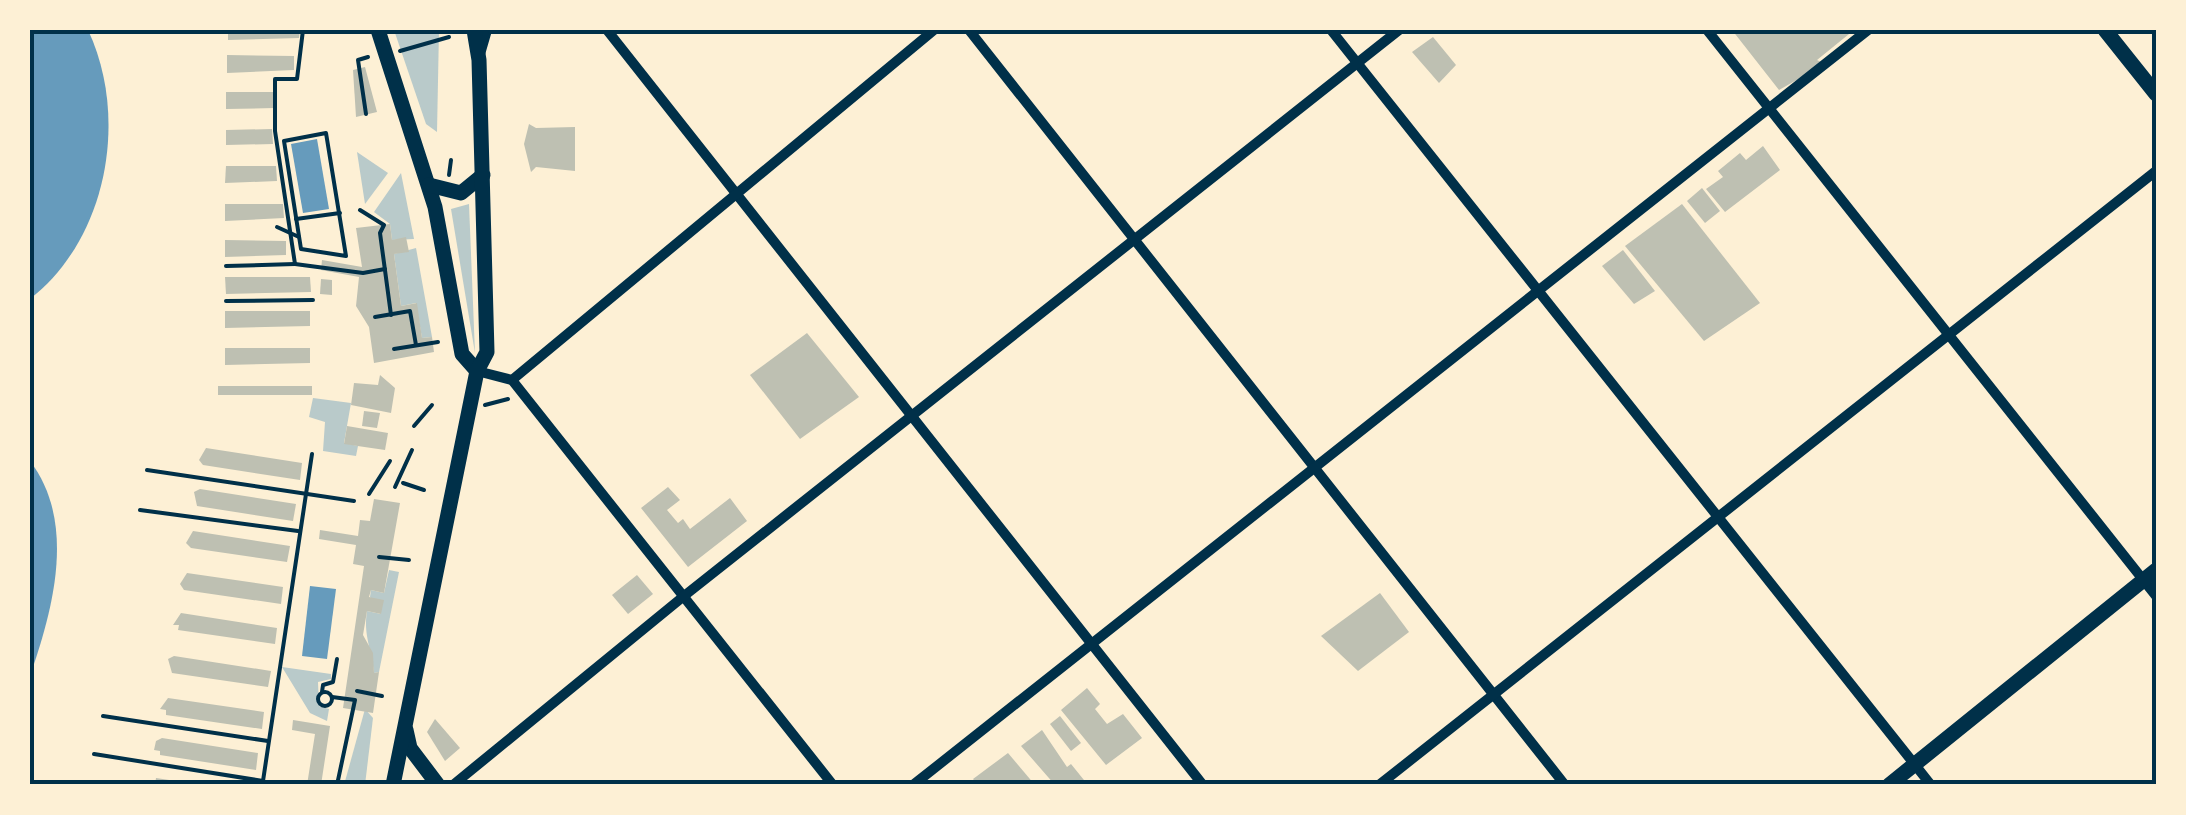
<svg xmlns="http://www.w3.org/2000/svg" width="2186" height="815" font-family="'Exo 2',sans-serif">
<style>
.green{fill:#b9caca}
.water{fill:#669bbc}
.building{fill:#bec0b2}
.lines{fill:none;stroke-linecap:round;stroke-linejoin:round}
.path{stroke:#003049;stroke-width:4}
.minor{stroke:#003049;stroke-width:10}
.primary{stroke:#003049;stroke-width:15}
.neatline{fill:none;stroke:#003049;stroke-width:4}
</style>
<rect width="100%" height="100%" fill="#fdf0d5"/>
<g class="green">
<path d="M394,30H439L437,132L426,124Z"/>
<path d="M357,152L388,173L365,204Z"/>
<path d="M401,173L414,239L392,240L390,224L374,212Z"/>
<path d="M469,204L475,353L451,209Z"/>
<path d="M416,248L432,337L422,338L416,303L401,306L394,254Z"/>
<path d="M313,398L351,403L344,443L358,446L356,456L323,451L325,422L309,417Z"/>
<path d="M389,570L399,572L379,672L374,673C372,649 363,636 367,611L381,614L370,597L371,590L384,593Z"/>
<path d="M282,667L331,674V679L318,682L319,706L329,709L327,721L310,713Z"/>
<path d="M365,709L373,718L365,785H344Z"/>
</g>
<g class="water">
<path d="M30,30H88C129,117 108,238 30,299Z"/>
<path d="M317,139L329,209L303,213L291,144Z"/>
<path d="M30,461C77,523 53,609 30,676Z"/>
<path d="M310,586L336,589L327,659L302,656Z"/>
</g>
<g class="building">
<path d="M228,30H300L299,38L228,40Z"/>
<path d="M1732,30H1854L1817,60L1825,64L1779,90Z"/>
<path d="M1433,37L1456,65L1439,83L1412,52Z"/>
<path d="M227,55L294,56V70L227,73Z"/>
<path d="M365,67L377,112L356,117L353,70Z"/>
<path d="M226,92H273L274,108L226,109Z"/>
<path d="M529,124L536,128L575,127V171L536,167L531,172L524,144Z"/>
<path d="M272,129L273,144L226,145V130Z"/>
<path d="M1763,146L1780,170L1725,212L1706,189L1723,177L1718,171L1740,153L1746,160Z"/>
<path d="M226,166H276L277,181L225,183Z"/>
<path d="M1702,188L1720,211L1705,223L1687,201Z"/>
<path d="M225,204H283L284,218L225,221Z"/>
<path d="M1682,204L1760,303L1704,341L1625,246Z"/>
<path d="M390,224L392,240L406,237L409,252L394,254L401,306L417,303L422,338L432,337L434,352L374,363L369,327L356,306L359,277L321,270L322,260L362,267L356,228Z"/>
<path d="M225,240L286,241V255L225,257Z"/>
<path d="M1623,250L1655,291L1634,304L1602,266Z"/>
<path d="M225,277H310L311,292L226,294Z"/>
<path d="M321,279L332,280V295L320,294Z"/>
<path d="M225,311H310V326L225,328Z"/>
<path d="M807,333L859,397L800,439L750,375Z"/>
<path d="M225,348H310V363L225,365Z"/>
<path d="M380,375L395,388L391,413L351,405L354,383L378,385Z"/>
<rect x="218" y="386" width="94" height="9"/>
<path d="M364,411L380,413L377,428L362,426Z"/>
<path d="M347,426L388,433L385,450L344,444Z"/>
<path d="M206,448L302,463L300,480L203,465L199,460Z"/>
<path d="M668,487L680,500L667,510L678,523L683,519L690,529L730,498L747,521L688,567L641,508Z"/>
<path d="M200,489L296,504L293,521L197,506L194,492Z"/>
<path d="M374,499L400,503L384,593L371,590L369,597L384,600L381,614L367,611L363,635L373,653L374,673L379,672L373,713L343,708L364,566L353,564L356,545L319,539L320,530L358,536L360,520L370,521Z"/>
<path d="M193,531L290,546L287,562L191,548L186,543Z"/>
<path d="M187,573L283,587L281,604L184,590L180,584Z"/>
<path d="M637,575L653,594L628,614L612,595Z"/>
<path d="M1380,593L1409,632L1358,671L1321,636Z"/>
<path d="M181,613L277,628L275,644L178,630L179,625H173Z"/>
<path d="M174,656L271,671L268,687L172,673L168,659Z"/>
<path d="M1087,688L1100,704L1095,709L1107,724L1123,714L1142,738L1106,765L1061,710Z"/>
<path d="M168,698L264,712L262,729L166,715V710L160,709Z"/>
<path d="M1060,716L1081,743L1071,751L1050,724Z"/>
<path d="M435,719L460,748L445,761L427,732Z"/>
<path d="M293,720L330,726L321,785H307L315,734L292,730Z"/>
<path d="M1042,730L1067,767L1071,764L1088,785H1055L1021,746Z"/>
<path d="M162,738L258,753L256,770L160,755V751L154,750L156,741Z"/>
<path d="M1008,753L1035,785H978L973,779Z"/>
<path d="M156,778L189,783V785H155Z"/>
</g>
<g class="lines">
<g class="path">
<path d="M303,30L297,79H275V131L295,264L363,273L385,269"/>
<path d="M400,51L449,37"/>
<path d="M366,114L358,60L368,57"/>
<path d="M326,133L346,256L301,249L284,141Z"/>
<path d="M449,175L451,160"/>
<path d="M360,210L384,225L380,233L391,315"/>
<path d="M296,219L340,213"/>
<path d="M277,227L299,237"/>
<path d="M226,266L295,264"/>
<path d="M226,301L313,300"/>
<path d="M375,317L410,311L416,345"/>
<path d="M394,349L438,342"/>
<path d="M485,405L508,399"/>
<path d="M414,426L432,405"/>
<path d="M147,470L354,501"/>
<path d="M403,483L424,490"/>
<path d="M395,487L412,450"/>
<path d="M369,494L390,461"/>
<path d="M140,510L298,531"/>
<path d="M379,557L409,560"/>
<path d="M357,691L382,696"/>
<circle cx="325" cy="699" r="7"/>
<path d="M322,692L323,685L333,682L337,659"/>
<path d="M332,697L355,700L337,785"/>
<path d="M103,716L268,741"/>
<path d="M94,754L263,781L312,454"/>
</g>
<g class="minor">
<path d="M607,30L1203,785"/>
<path d="M969,30L1565,785"/>
<path d="M1331,30L1931,785"/>
<path d="M1707,30L2156,596"/>
<path d="M480,54L487,30"/>
<path d="M477,371L512,380L833,785"/>
<path d="M512,380L934,30"/>
<path d="M453,785L684,596L1399,30"/>
<path d="M913,785L1868,30"/>
<path d="M1379,785L2156,171"/>
</g>
<g class="primary">
<path d="M378,30L435,207L462,354L477,371"/>
<path d="M2105,30L2156,94"/>
<path d="M429,185L461,193L483,175"/>
<path d="M406,730L410,748L438,785"/>
<path d="M393,785L477,371L487,352L479,60L474,30"/>
<path d="M1889,785L2156,570"/>
</g>
</g>
<rect width="2186" height="815" fill="none" stroke="#fdf0d5" stroke-width="65"/>
<rect x="32" y="32" width="2122" height="750" class="neatline"/>
</svg>
